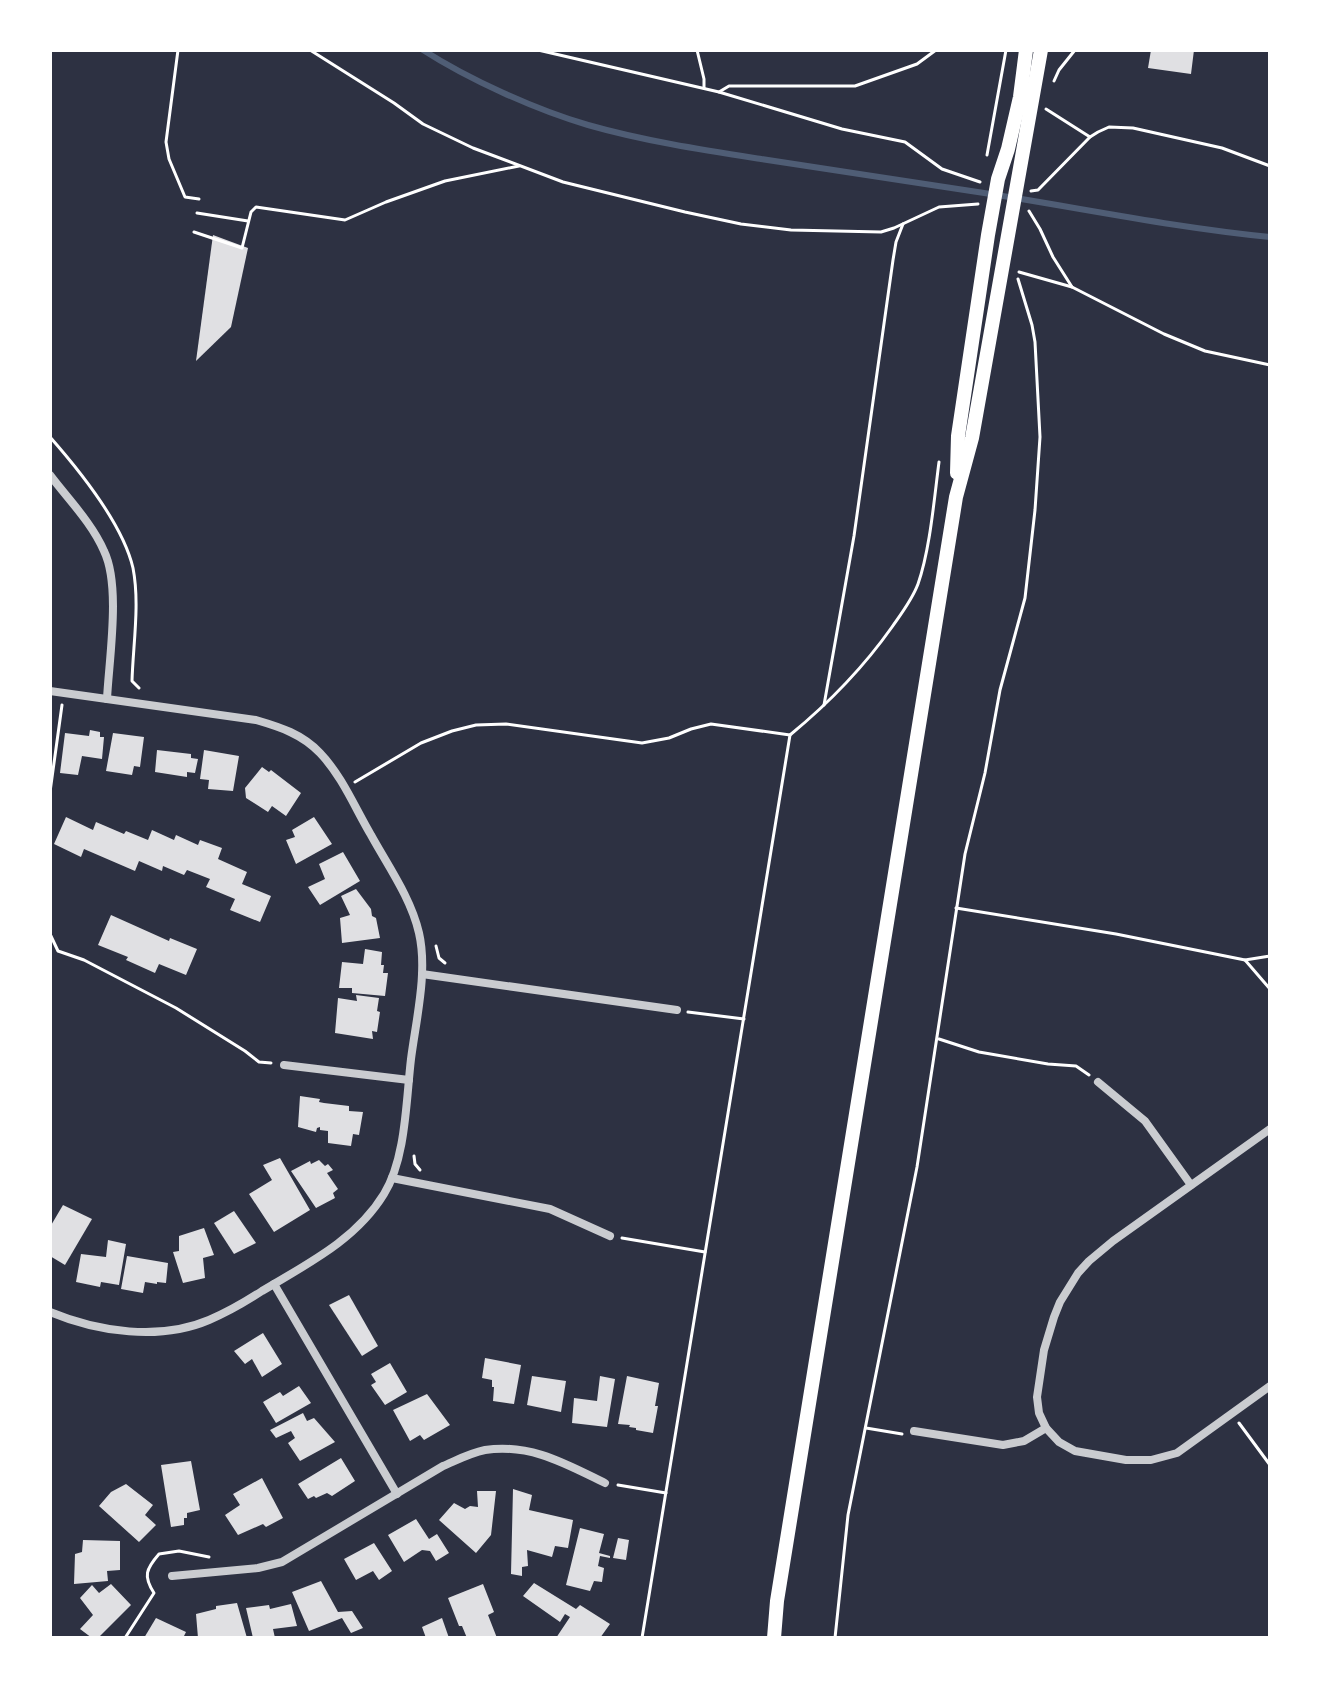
<svg xmlns="http://www.w3.org/2000/svg" width="1320" height="1688" font-family="'DM Sans',sans-serif">
<style>
.lines{fill:none;stroke-linecap:round;stroke-linejoin:round}
.stream{stroke:#4f5d75;stroke-width:6}
.building{fill:#e0e0e3}
.path{stroke:#fff;stroke-width:3}
.minor{stroke:#caccd0;stroke-width:8}
.secondary{stroke:#fff;stroke-width:14}
</style>
<rect width="100%" height="100%" fill="#2d3142"/>
<g class="lines">
<path class="stream" d="M423,50C468,79 536,110 588,125C644,141 703,150 761,159C831,170 901,180 971,191C1071,206 1169,227 1270,237"/>
</g>
<g class="building">
<path d="M1151,50H1194L1191,74L1148,68Z"/>
<path d="M213,235L248,248L231,327L196,361Z"/>
<path d="M90,730L100,732V737H104L102,759L82,756L78,775L60,773L65,733L89,736Z"/>
<path d="M113,733L144,737L140,767L134,766L132,775L106,771Z"/>
<path d="M157,750L191,754V758L198,759L195,773L187,772V777L155,772Z"/>
<path d="M204,750L239,756L233,791L208,789L209,780L200,779Z"/>
<path d="M262,767L269,772L271,770L301,793L286,816L272,806L268,812L246,798L245,788Z"/>
<path d="M66,817L93,830L96,822L124,834L126,831L148,840L152,830L174,840L176,835L198,845L200,840L222,848L218,859L247,872L242,884L271,896L260,922L230,910L235,899L206,887L210,879L187,870L184,875L163,866L162,871L139,861L135,871L84,849L81,857L54,844Z"/>
<path d="M314,817L332,844L296,864L286,840L295,837L292,830Z"/>
<path d="M343,852L360,881L320,905L308,887L325,879L319,864Z"/>
<path d="M356,889L371,909L372,916L376,918L380,938L342,943L340,918L350,915L341,896Z"/>
<path d="M111,915L169,941L170,938L197,949L186,975L159,964L155,973L126,960L128,957L98,945Z"/>
<path d="M365,949L382,952L381,965H384L383,973H388L385,996L352,993V988H339L342,962L363,964Z"/>
<path d="M356,995L379,998L377,1011L380,1012L377,1032L372,1031L373,1039L335,1033L338,998L357,1001Z"/>
<path d="M300,1096L320,1099L319,1102L324,1103L349,1106V1111L363,1112L359,1135L353,1134L351,1146L328,1143V1131L320,1130V1127L317,1128L316,1132L298,1127Z"/>
<path d="M280,1158L310,1210L274,1232L249,1194L272,1180L263,1165Z"/>
<path d="M319,1160L325,1166L328,1164L333,1170L327,1173L338,1189L333,1193L335,1198L316,1208L291,1171L310,1161L311,1164Z"/>
<path d="M63,1205L92,1219L65,1265L50,1256V1227Z"/>
<path d="M234,1211L256,1243L234,1254L214,1223Z"/>
<path d="M204,1228L214,1255L203,1258L205,1278L183,1283L173,1252L179,1251V1236Z"/>
<path d="M108,1240L126,1244L119,1285L101,1282L100,1287L76,1282L81,1254L106,1257Z"/>
<path d="M127,1256L168,1263L166,1283L157,1282V1284L145,1282L143,1293L121,1289Z"/>
<path d="M349,1295L378,1346L362,1356L329,1305Z"/>
<path d="M263,1333L282,1364L262,1377L252,1359L245,1364L234,1351Z"/>
<path d="M485,1358L521,1365L514,1404L493,1401L494,1387H492V1380L482,1378Z"/>
<path d="M390,1363L407,1392L385,1405L371,1385L376,1382L371,1374Z"/>
<path d="M532,1376L566,1381L561,1412L527,1405Z"/>
<path d="M600,1376L615,1379L607,1427L572,1423L574,1398L597,1401Z"/>
<path d="M627,1376L659,1383L655,1406H658L653,1433L636,1430V1428L629,1427L630,1425L618,1424Z"/>
<path d="M299,1386L311,1403L276,1423L263,1402L280,1392L283,1396Z"/>
<path d="M427,1394L450,1425L424,1440L420,1435L410,1441L393,1410Z"/>
<path d="M303,1413L307,1421L314,1418L335,1442L300,1461L288,1443L295,1438L291,1431L276,1438L270,1430Z"/>
<path d="M341,1458L355,1481L332,1496L327,1493L316,1498L314,1496L308,1499L298,1484Z"/>
<path d="M191,1461L200,1510L187,1513V1518H184V1525L171,1527L161,1465Z"/>
<path d="M262,1478L283,1518L266,1527L263,1524L238,1535L225,1515L240,1505L233,1494Z"/>
<path d="M126,1484L153,1505L145,1515L156,1525L139,1542L99,1506L111,1492Z"/>
<path d="M513,1489L532,1495L529,1510L573,1520L568,1548L555,1546L552,1557L527,1550L528,1566L522,1567V1576L511,1574Z"/>
<path d="M477,1491H496L491,1535L476,1553L439,1520L454,1503L465,1509L470,1506L478,1507Z"/>
<path d="M416,1519L429,1539L437,1534L449,1553L436,1561L430,1551L422,1550L404,1562L388,1535Z"/>
<path d="M580,1528L604,1534L599,1553L610,1556V1558L600,1556L598,1566L604,1568L602,1582L594,1581L590,1591L566,1585Z"/>
<path d="M618,1538L629,1540L626,1560L613,1558Z"/>
<path d="M83,1540L120,1541V1570L107,1571L108,1581L74,1584L75,1554L82,1552Z"/>
<path d="M374,1543L392,1571L379,1580L373,1571L356,1580L344,1559Z"/>
<path d="M321,1581L338,1612L352,1611L363,1628L351,1633L342,1618L309,1631L292,1592Z"/>
<path d="M534,1583L576,1609L580,1605L610,1624L600,1638H556L570,1617L565,1614L560,1622L523,1596Z"/>
<path d="M111,1584L131,1605L98,1638H92L80,1629L93,1615L80,1598L92,1585L99,1593Z"/>
<path d="M483,1584L494,1612L488,1615L497,1638H467L462,1626H459L448,1598Z"/>
<path d="M237,1603L247,1638H198L196,1614L216,1609V1606Z"/>
<path d="M291,1604L297,1626L273,1629L275,1638H253L246,1608L269,1605L270,1609Z"/>
<path d="M156,1618L186,1632L183,1638H144Z"/>
<path d="M442,1618L449,1638H426L422,1627Z"/>
</g>
<g class="lines">
<g class="path">
<path d="M178,50L166,142L169,159L185,197L199,199"/>
<path d="M310,50L394,103L423,124L473,148L563,182L685,212L741,224L791,230L881,232L894,228L939,207L978,204"/>
<path d="M538,50L719,92L842,129L905,142L942,169L980,182"/>
<path d="M697,50L704,79V88"/>
<path d="M1054,81L1059,70L1075,50"/>
<path d="M719,92L729,86H855L917,64L936,50"/>
<path d="M1046,109L1090,137"/>
<path d="M987,155L1006,50"/>
<path d="M1031,191L1038,190L1090,137L1098,132L1109,127L1133,128L1222,148L1270,166"/>
<path d="M1029,211L1040,229L1053,257L1072,287"/>
<path d="M197,213L248,221"/>
<path d="M194,232L242,248L251,212L256,207L345,220L386,202L445,181L519,166"/>
<path d="M1019,272L1072,287L1164,334L1205,351L1270,365"/>
<path d="M50,437C79,470 123,525 133,568C140,604 133,645 132,681L139,688"/>
<path d="M824,705L854,536L893,260L896,242L903,224"/>
<path d="M355,782L421,743L452,731L476,725L506,724L642,743L669,738L691,729L711,724L790,735C829,703 863,668 892,627C901,614 912,600 918,584C930,550 934,500 939,462"/>
<path d="M50,792L62,705"/>
<path d="M956,908L1116,934L1245,960L1270,956"/>
<path d="M50,934L58,951L84,960L176,1008L245,1051L259,1062L271,1063"/>
<path d="M436,946L439,958L445,963"/>
<path d="M1245,960L1270,989"/>
<path d="M688,1012L744,1019"/>
<path d="M939,1039L979,1052L1048,1064L1076,1066L1089,1075"/>
<path d="M414,1156L415,1164L420,1170"/>
<path d="M622,1238L705,1252"/>
<path d="M1239,1423L1270,1465"/>
<path d="M866,1428L902,1434"/>
<path d="M618,1485L666,1493"/>
<path d="M125,1638L154,1593C143,1576 146,1569 159,1554L179,1551L209,1557"/>
<path d="M642,1638L790,735"/>
<path d="M835,1638L848,1515L917,1167L965,854L985,773L1000,690L1025,598L1035,510L1040,437L1035,342L1032,325L1018,279"/>
</g>
<g class="minor">
<path d="M50,475C68,499 92,523 104,551C121,586 109,659 107,699"/>
<path d="M50,691L256,720C280,727 302,734 320,753C342,776 355,808 371,835C388,866 411,898 419,933C428,972 416,1020 411,1059C406,1101 406,1158 384,1194C356,1240 307,1264 262,1291C245,1302 228,1312 209,1320C160,1341 98,1332 50,1312"/>
<path d="M422,974L677,1010"/>
<path d="M284,1065L409,1080"/>
<path d="M1098,1082L1145,1121L1191,1185"/>
<path d="M1270,1129L1113,1241L1089,1261L1078,1273L1060,1302L1054,1317L1044,1350L1037,1397L1039,1413L1046,1428L1059,1442L1075,1451L1126,1460H1151L1177,1453L1270,1386"/>
<path d="M392,1178L550,1209L610,1236"/>
<path d="M274,1284L397,1494"/>
<path d="M914,1431L1003,1445L1024,1441L1046,1428"/>
<path d="M172,1576L258,1568L282,1562L443,1466C457,1460 470,1453 485,1450C530,1443 566,1464 605,1483"/>
</g>
<g class="secondary">
<path d="M957,473L958,436L988,235L998,179L1008,149L1020,97L1026,50"/>
<path d="M774,1638L777,1601L956,497L972,438L1041,50"/>
</g>
</g>
<rect width="1320" height="1688" fill="none" stroke="#ffffff" stroke-width="104"/>
</svg>
